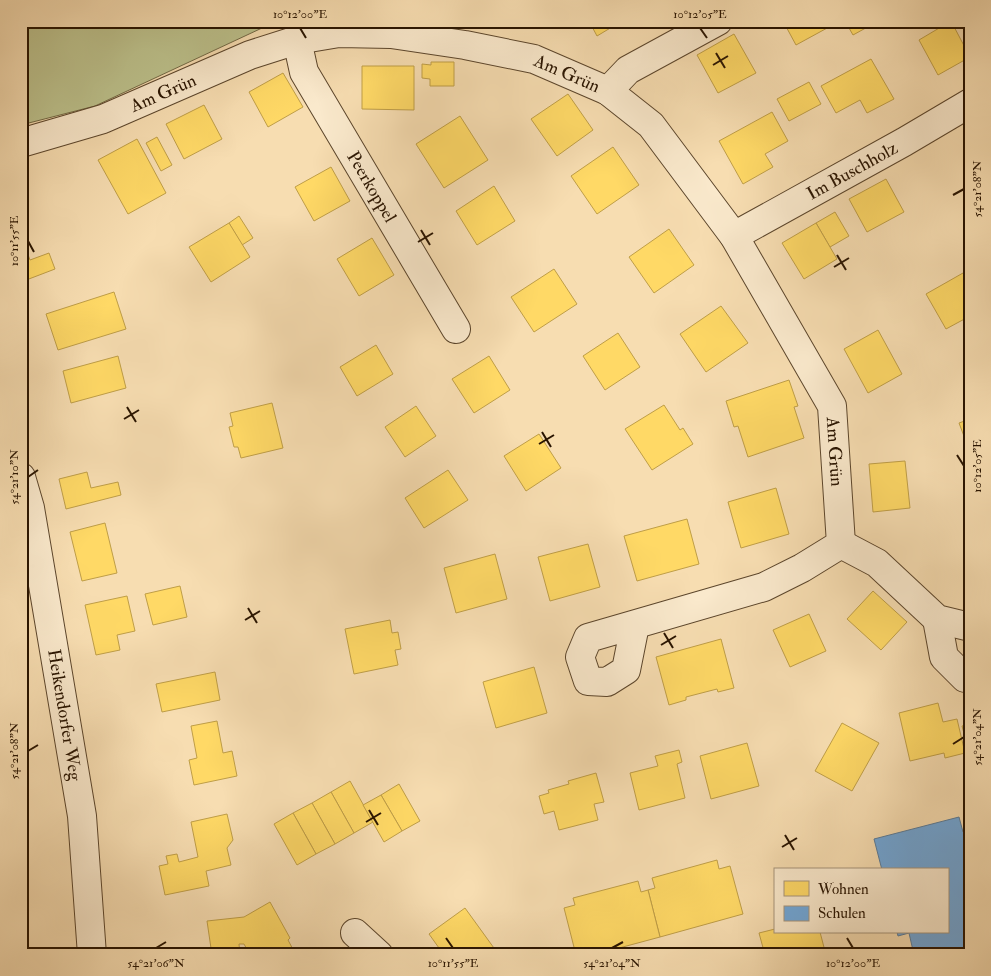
<svg xmlns="http://www.w3.org/2000/svg" width="991" height="976" font-family="'IM FELL Double Pica',serif">
<style>
.green{fill:#bcc18c;stroke:#726a46}
.homes{fill:#ffd966;stroke:#bf9e47}
.schools{fill:#6fa8dc;stroke:#5a7c9a}
.lines{fill:none;stroke-linecap:round;stroke-linejoin:round}
.minor-casing{stroke:#5c462c;stroke-width:30}
.tertiary-casing{stroke:#5c462c;stroke-width:30}
.minor{stroke:#fae9cc;stroke-width:28}
.tertiary{stroke:#fae9cc;stroke-width:28}
.ticks{fill:none;stroke:#291400;stroke-width:2}
.labels{text-anchor:middle;dominant-baseline:central;stroke-width:5;stroke-linejoin:round;paint-order:stroke}
.street-label{font-size:18px;fill:#291400;stroke:#fae9cc}
.neatline{fill:none;stroke:#291400;stroke-width:2}
.ticks-label{font-size:12px;text-anchor:middle;fill:#291400}
</style>
<rect width="100%" height="100%" fill="#f7ddb1"/>
<filter id="stains"><feTurbulence type="fractalNoise" baseFrequency=".004" numOctaves="4"/><feColorMatrix values="0 0 0 0 .2 0 0 0 0 .09 0 0 0 0 .02 0 0 0 .5 -.17"/></filter>
<radialGradient id="worn" r=".72"><stop offset=".6" stop-color="#630" stop-opacity="0"/><stop offset="1" stop-color="#630" stop-opacity=".3"/></radialGradient>
<path class="green" d="M21,21H277L95,106L21,125Z"/>
<g class="homes">
<path d="M589,21H622L597,36Z"/>
<path d="M783,21H840L796,45Z"/>
<path d="M845,21H871L873,24L853,35Z"/>
<path d="M951,21L970,57L938,75L919,40Z"/>
<path d="M734,34L756,73L718,93L697,55Z"/>
<path d="M871,59L894,99L867,113L860,100L836,113L821,86Z"/>
<path d="M431,62H454V86H430V79L422,78V64L431,65Z"/>
<path d="M362,66H414V110L362,109Z"/>
<path d="M283,73L303,107L268,127L249,92Z"/>
<path d="M809,82L821,104L789,121L777,99Z"/>
<path d="M568,94L593,130L557,156L531,119Z"/>
<path d="M204,105L222,139L184,159L166,124Z"/>
<path d="M772,112L788,141L765,154L773,167L743,184L719,141Z"/>
<path d="M460,116L488,160L444,188L416,144Z"/>
<path d="M157,137L172,165L161,171L146,143Z"/>
<path d="M137,139L166,193L128,214L98,160Z"/>
<path d="M613,147L639,185L597,214L571,176Z"/>
<path d="M331,167L350,201L314,221L295,187Z"/>
<path d="M886,179L904,212L867,232L849,199Z"/>
<path d="M494,186L515,221L477,245L456,211Z"/>
<path d="M835,212L849,236L830,247L816,223Z"/>
<path d="M239,216L253,238L242,245L229,223Z"/>
<path d="M229,223L250,257L211,282L189,247Z"/>
<path d="M816,223L837,259L804,279L782,243Z"/>
<path d="M669,229L694,265L654,293L629,257Z"/>
<path d="M21,236L30,260L49,253L55,269L21,282Z"/>
<path d="M372,238L394,275L359,296L337,259Z"/>
<path d="M554,269L577,304L534,332L511,297Z"/>
<path d="M963,273L970,285V316L946,329L926,294Z"/>
<path d="M114,292L126,329L58,350L46,314Z"/>
<path d="M721,306L748,343L706,372L680,334Z"/>
<path d="M878,330L902,374L868,393L844,349Z"/>
<path d="M618,333L640,367L605,390L583,356Z"/>
<path d="M376,345L393,374L357,396L340,367Z"/>
<path d="M118,356L126,388L71,403L63,371Z"/>
<path d="M489,356L510,390L474,413L452,379Z"/>
<path d="M789,380L798,406L794,407L804,438L748,457L738,426L734,427L726,401Z"/>
<path d="M272,403L283,448L241,458L238,447H234L229,427L233,426L230,413Z"/>
<path d="M664,405L680,430L683,428L693,444L652,470L625,429Z"/>
<path d="M416,406L436,436L405,457L385,427Z"/>
<path d="M970,419V452L959,423Z"/>
<path d="M539,434L561,468L526,491L504,456Z"/>
<path d="M905,461L910,508L873,512L869,464Z"/>
<path d="M448,470L468,500L424,528L405,498Z"/>
<path d="M87,472L91,488L118,482L121,495L66,509L59,479Z"/>
<path d="M776,488L789,534L741,548L728,502Z"/>
<path d="M687,519L699,564L637,581L624,536Z"/>
<path d="M105,523L117,573L82,581L70,532Z"/>
<path d="M588,544L600,587L550,601L538,557Z"/>
<path d="M495,554L507,599L456,613L444,568Z"/>
<path d="M180,586L187,617L153,625L145,594Z"/>
<path d="M873,591L907,622L881,650L847,619Z"/>
<path d="M127,596L135,631L117,635L120,650L96,655L85,605Z"/>
<path d="M809,614L826,651L790,667L773,630Z"/>
<path d="M390,620L392,633L398,632L401,649L395,650L398,665L354,674L345,629Z"/>
<path d="M721,639L734,688L718,692L717,689L686,697V700L669,705L656,657Z"/>
<path d="M534,667L547,713L496,728L483,682Z"/>
<path d="M215,672L220,700L162,712L156,684Z"/>
<path d="M938,703L943,722L957,719L965,753L945,758L944,753L910,761L899,713Z"/>
<path d="M217,721L223,753L232,751L237,776L194,785L189,760L197,758L191,726Z"/>
<path d="M842,723L879,743L852,791L815,771Z"/>
<path d="M970,724V756L962,726Z"/>
<path d="M747,743L759,786L711,799L700,756Z"/>
<path d="M679,750L682,762L677,764L685,798L639,810L630,773L658,766L655,756Z"/>
<path d="M596,773L604,802L594,804L598,820L559,830L554,811L544,814L539,796L549,793L548,790L569,784L568,781Z"/>
<path d="M350,781L373,822L354,833L331,792Z"/>
<path d="M399,784L420,821L402,831L381,795Z"/>
<path d="M331,792L354,833L335,844L312,803Z"/>
<path d="M381,795L402,831L384,842L363,805Z"/>
<path d="M312,803L335,844L316,854L293,813Z"/>
<path d="M293,813L316,854L297,865L274,824Z"/>
<path d="M227,814L233,840L227,848L231,865L206,871L209,886L165,895L159,866L168,864L166,856L177,854L179,862L198,857L191,822Z"/>
<path d="M717,860L719,869L730,866L743,914L660,937L648,890L655,888L652,878Z"/>
<path d="M638,881L641,892L648,890L660,937L593,955H576L564,908L575,905L573,898Z"/>
<path d="M270,902L290,938L288,940L296,955H250L244,944H239L240,955H212L207,921L244,917Z"/>
<path d="M465,908L499,955H444L429,934Z"/>
<path d="M775,929V932H820L826,955H765L759,933Z"/>
</g>
<path class="schools" d="M959,817L963,832L970,830V887L964,888L970,912V955H914L909,933L898,936L897,932H947V870H882L874,839Z"/>
<g class="lines">
<defs>
<g id="minor">
<path id="s1" d="M297,40L304,72L456,329"/>
<path d="M608,91L628,70L718,21"/>
<path id="s2" d="M21,143L103,119L250,55L297,40L339,33L391,34L465,45L534,59L608,91L651,125L734,236L832,406L841,544L802,568L764,587L588,638L580,657L588,681L607,682L626,670L635,625"/>
<path id="s3" d="M734,236L904,142L970,103"/>
<path d="M841,544L877,563L937,619L970,627"/>
<path d="M937,619L944,657L965,678H970"/>
<path d="M355,933L379,955"/>
</g>
<g id="tertiary">
<path id="s4" d="M21,477L30,508L82,816L92,955"/>
</g>
</defs>
<use href="#minor" class="minor-casing"/>
<use href="#tertiary" class="tertiary-casing"/>
<use href="#minor" class="minor"/>
<use href="#tertiary" class="tertiary"/>
</g>
<path class="ticks" d="M300,28L306,38M700,28L707,38M716,53L725,68M713,65L728,56M953,195L964,189M421,230L430,245M28,241L34,252M418,242L433,233M837,255L846,270M834,267L849,258M127,407L136,422M124,419L139,410M542,432L551,447M539,444L554,435M957,455L964,466M28,477L38,470M248,608L257,623M245,620L260,611M664,633L673,648M661,645L676,636M953,744L964,737M28,751L38,745M369,810L378,825M366,822L381,813M785,835L794,850M782,847L797,838M446,938L453,948M847,938L853,948M156,948L166,942M612,948L623,942"/>
<g class="labels">
<g class="street-label">
<text stroke="none"><textPath href="#s2" startOffset="571">Am Grün</textPath></text>
<text stroke="none"><textPath href="#s2" startOffset="151">Am Grün</textPath></text>
<text stroke="none"><textPath href="#s3" startOffset="135">Im Buschholz</textPath></text>
<text stroke="none"><textPath href="#s1" startOffset="166">Peerkoppel</textPath></text>
<text stroke="none"><textPath href="#s2" startOffset="1051">Am Grün</textPath></text>
<text stroke="none"><textPath href="#s4" startOffset="242">Heikendorfer Weg</textPath></text>
</g>
</g>
<rect width="991" height="976" fill="none" stroke="#f7ddb1" stroke-width="55"/>
<rect x="774" y="868" width="175" height="65" fill="#fae9cc" stroke="#a6947a"/>
<rect x="784" y="881" width="25" height="15" fill="#ffd966" stroke="#a6947a"/>
<text x="818" y="894" font-size="15" fill="#291400">Wohnen</text>
<rect x="784" y="906" width="25" height="15" fill="#6fa8dc" stroke="#a6947a"/>
<text x="818" y="918" font-size="15" fill="#291400">Schulen</text>
<rect x="28" y="28" width="936" height="920" class="neatline"/>
<g class="ticks-label">
<text x="300" y="18">10°12'00"E</text>
<text x="700" y="18">10°12'05"E</text>
<text transform="translate(977 189) rotate(-90)" y="4">54°21'08"N</text>
<text transform="translate(14 241) rotate(-90)" y="4">10°11'55"E</text>
<text transform="translate(977 466) rotate(-90)" y="4">10°12'05"E</text>
<text transform="translate(14 477) rotate(-90)" y="4">54°21'10"N</text>
<text transform="translate(977 737) rotate(-90)" y="4">54°21'04"N</text>
<text transform="translate(14 751) rotate(-90)" y="4">54°21'08"N</text>
<text x="156" y="967">54°21'06"N</text>
<text x="453" y="967">10°11'55"E</text>
<text x="612" y="967">54°21'04"N</text>
<text x="853" y="967">10°12'00"E</text>
</g>
<rect width="100%" height="100%" filter="url(#stains)"/>
<rect width="100%" height="100%" fill="url(#worn)"/>
</svg>
